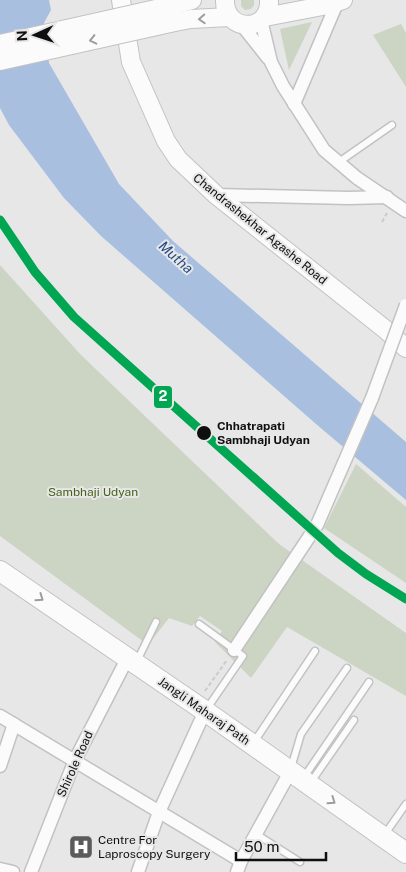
<svg xmlns="http://www.w3.org/2000/svg" width="406" height="872" font-family="'Public Sans',sans-serif">
<style>
.green{fill:#ccd4c3}
.water{fill:#a9bfe0}
.lines{fill:none;stroke-linecap:round;stroke-linejoin:round}
.lane-casing{stroke:#c2c2c3;stroke-width:9}
.street-casing{stroke:#c2c2c3;stroke-width:15}
.secondary-casing{stroke:#c2c2c3;stroke-width:20}
.primary-casing{stroke:#c2c2c3;stroke-width:22}
.path{stroke:#cbcbcc;stroke-width:2;stroke-dasharray:4 2.5;stroke-linecap:butt}
.lane{stroke:#fbfbfc;stroke-width:6}
.street{stroke:#fbfbfc;stroke-width:12}
.secondary{stroke:#fbfbfc;stroke-width:18}
.primary{stroke:#fbfbfc;stroke-width:20}
.street-bridge-casing{stroke:#c2c2c3;stroke-width:15;stroke-linecap:butt}
.secondary-bridge-casing{stroke:#c2c2c3;stroke-width:20;stroke-linecap:butt}
.street-bridge{stroke:#fbfbfc;stroke-width:12}
.secondary-bridge{stroke:#fbfbfc;stroke-width:18}
.metro-1-casing{stroke:#e7e7e8;stroke-width:12}
.metro-1{stroke:#00a651;stroke-width:9}
.oneway{stroke:#9d9d9d}
.stop-dot{fill:#0f0f0f;stroke:#e7e7e8;stroke-width:2}
.labels{text-anchor:middle;dominant-baseline:central;stroke-width:4;stroke-linejoin:round;paint-order:stroke}
.street-label{font-size:12px;fill:#0f0f0f;stroke:#e7e7e8}
.stop-label{font-size:12px;font-weight:bold;fill:#0f0f0f;stroke:#e7e7e8;text-anchor:start}
.park-label{font-size:12px;fill:#466216;stroke:#e7e7e8}
.poi-label{font-size:12px;fill:#0f0f0f;stroke:#e7e7e8;text-anchor:start}
.water-label{font-size:14px;font-style:italic;fill:#224b84;stroke:#e7e7e8}
.line-badge{stroke:#e7e7e8;stroke-width:2}
.badge-label{font-size:14px;text-anchor:middle;font-weight:bold;fill:#fff}
</style>
<rect width="100%" height="100%" fill="#e7e7e8"/>
<g class="green">
<path d="M241,0H254V5L251,9L245,10L241,6Z"/>
<path d="M312,22L289,70L280,29Z"/>
<path d="M401,24L406,33V87L373,35Z"/>
<path d="M0,265L81,355L279,544L406,633V696L287,627L251,678L215,642L222,631L200,616L192,626L169,618L148,645L0,536Z"/>
<path d="M356,464L406,507V583L324,528Z"/>
</g>
<path class="water" d="M0,0H49L51,10L44,23L49,63L119,184L173,241L406,442V500L316,424L101,236L64,198L9,125L0,108Z"/>
<g class="lines">
<defs>
<g id="lane">
<path d="M339,162L392,125"/>
<path d="M199,624L243,656L206,710"/>
<path d="M137,661L156,622"/>
<path d="M254,742L315,651"/>
<path d="M291,768L301,734L347,668"/>
<path d="M304,777L369,682"/>
<path d="M311,782L354,720"/>
<path d="M256,834L300,862"/>
<path d="M385,834L406,804"/>
</g>
<g id="street">
<path d="M261,20L271,62L283,86L324,150L357,178L406,211"/>
<path d="M241,24L268,58"/>
<path d="M294,104L337,3"/>
<path d="M216,195L349,198L387,197"/>
<path d="M234,650L317,525L372,398"/>
<path d="M0,716L241,861"/>
<path d="M0,766L14,724"/>
<path d="M0,869L13,872"/>
<path d="M31,872L75,760L127,659"/>
<path d="M138,872L159,812L205,711"/>
<path d="M237,872L241,861L290,772"/>
</g>
<g id="secondary">
<path d="M121,0L131,62L166,141L178,159L216,195L386,330L406,348"/>
<path d="M225,0C224,33 271,33 269,0"/>
<path d="M169,6L192,0"/>
<path d="M265,17L328,5L343,0"/>
<path d="M175,22L191,19L230,17"/>
</g>
<path id="primary" d="M0,571L205,711L406,853"/>
</defs>
<use href="#lane" class="lane-casing"/>
<use href="#street" class="street-casing"/>
<use href="#secondary" class="secondary-casing"/>
<use href="#primary" class="primary-casing"/>
<g class="path">
<path d="M382,222L387,213"/>
<path d="M301,513L307,518"/>
<path d="M205,691L227,660"/>
</g>
<use href="#lane" class="lane"/>
<use href="#street" class="street"/>
<use href="#secondary" class="secondary"/>
<use href="#primary" class="primary"/>
<defs>
<path id="street-bridge" d="M372,398L406,305"/>
<g id="secondary-bridge">
<path d="M0,44L169,6"/>
<path d="M0,61L175,22"/>
</g>
</defs>
<use href="#street-bridge" class="street-bridge-casing"/>
<use href="#secondary-bridge" class="secondary-bridge-casing"/>
<use href="#street-bridge" class="street-bridge"/>
<use href="#secondary-bridge" class="secondary-bridge"/>
<defs>
<path id="metro-1" d="M0,220L35,272L74,317L338,553L366,574L406,599"/>
</defs>
<use href="#metro-1" class="metro-1-casing"/>
<use href="#metro-1" class="metro-1"/>
</g>
<defs><path id="oneway-chevron" d="M-2-3.5L2.5 0L-2 3.5" fill="none" stroke-width="1.6" stroke-linecap="round" stroke-linejoin="round" transform="scale(1.25)"/></defs>
<g class="oneway">
<use href="#oneway-chevron" transform="translate(202 19) rotate(177)"/>
<use href="#oneway-chevron" transform="translate(93 40) rotate(167)"/>
<use href="#oneway-chevron" transform="translate(40 598) rotate(35)"/>
<use href="#oneway-chevron" transform="translate(332 801) rotate(35)"/>
</g>
<defs>
<symbol id="hospital-square" viewBox="-11 -11 22 22"><rect x="-9" y="-9" width="18" height="18" rx="4" fill="#5b5b5b" stroke="#e7e7e8"/><path d="M-5-5h3v3.5h4V-5h3V5h-3V1.5h-4V5h-3Z" fill="#fff"/></symbol>
</defs>
<g fill-rule="evenodd">
<use href="#hospital-square" x="67" y="833" width="28" height="28"/>
</g>
<circle class="stop-dot" cx="204" cy="433" r="8"/>
<g class="labels">
<g class="street-label">
<text transform="translate(260 229) rotate(39)">Chandrashekhar Agashe Road</text>
<text transform="translate(204 711) rotate(35)">Jangli Maharaj Path</text>
<text transform="translate(75 764) rotate(-66)">Shirole Road</text>
</g>
<g class="stop-label">
<text x="217" y="426">Chhatrapati<tspan x="217" dy="14">Sambhaji Udyan</tspan></text>
</g>
<g class="park-label">
<text x="93" y="492">Sambhaji Udyan</text>
</g>
<g class="poi-label">
<text x="98" y="840">Centre For<tspan x="98" dy="14">Laproscopy Surgery</tspan></text>
</g>
<g class="water-label">
<text transform="translate(176 257) rotate(42)">Mutha</text>
</g>
</g>
<rect class="line-badge" x="153" y="385" width="20" height="24" rx="5" fill="#00a651"/>
<g class="badge-label">
<text x="163" y="401">2</text>
</g>
<g transform="translate(35 35) rotate(267)" stroke="#e7e7e8" stroke-width="4" paint-order="stroke">
<path d="M0-4L9 19L0 12L-9 19Z" fill="#0f0f0f"/>
<text y="-8" font-size="14" font-weight="bold" text-anchor="middle" fill="#0f0f0f">N</text>
</g>
<path d="M236 852v8h90v-8" fill="none" stroke="#0f0f0f" stroke-width="2.5"/>
<text x="244" y="852" font-size="15" fill="#0f0f0f" stroke="#e7e7e8" stroke-width="4" paint-order="stroke">50 m</text>
</svg>
